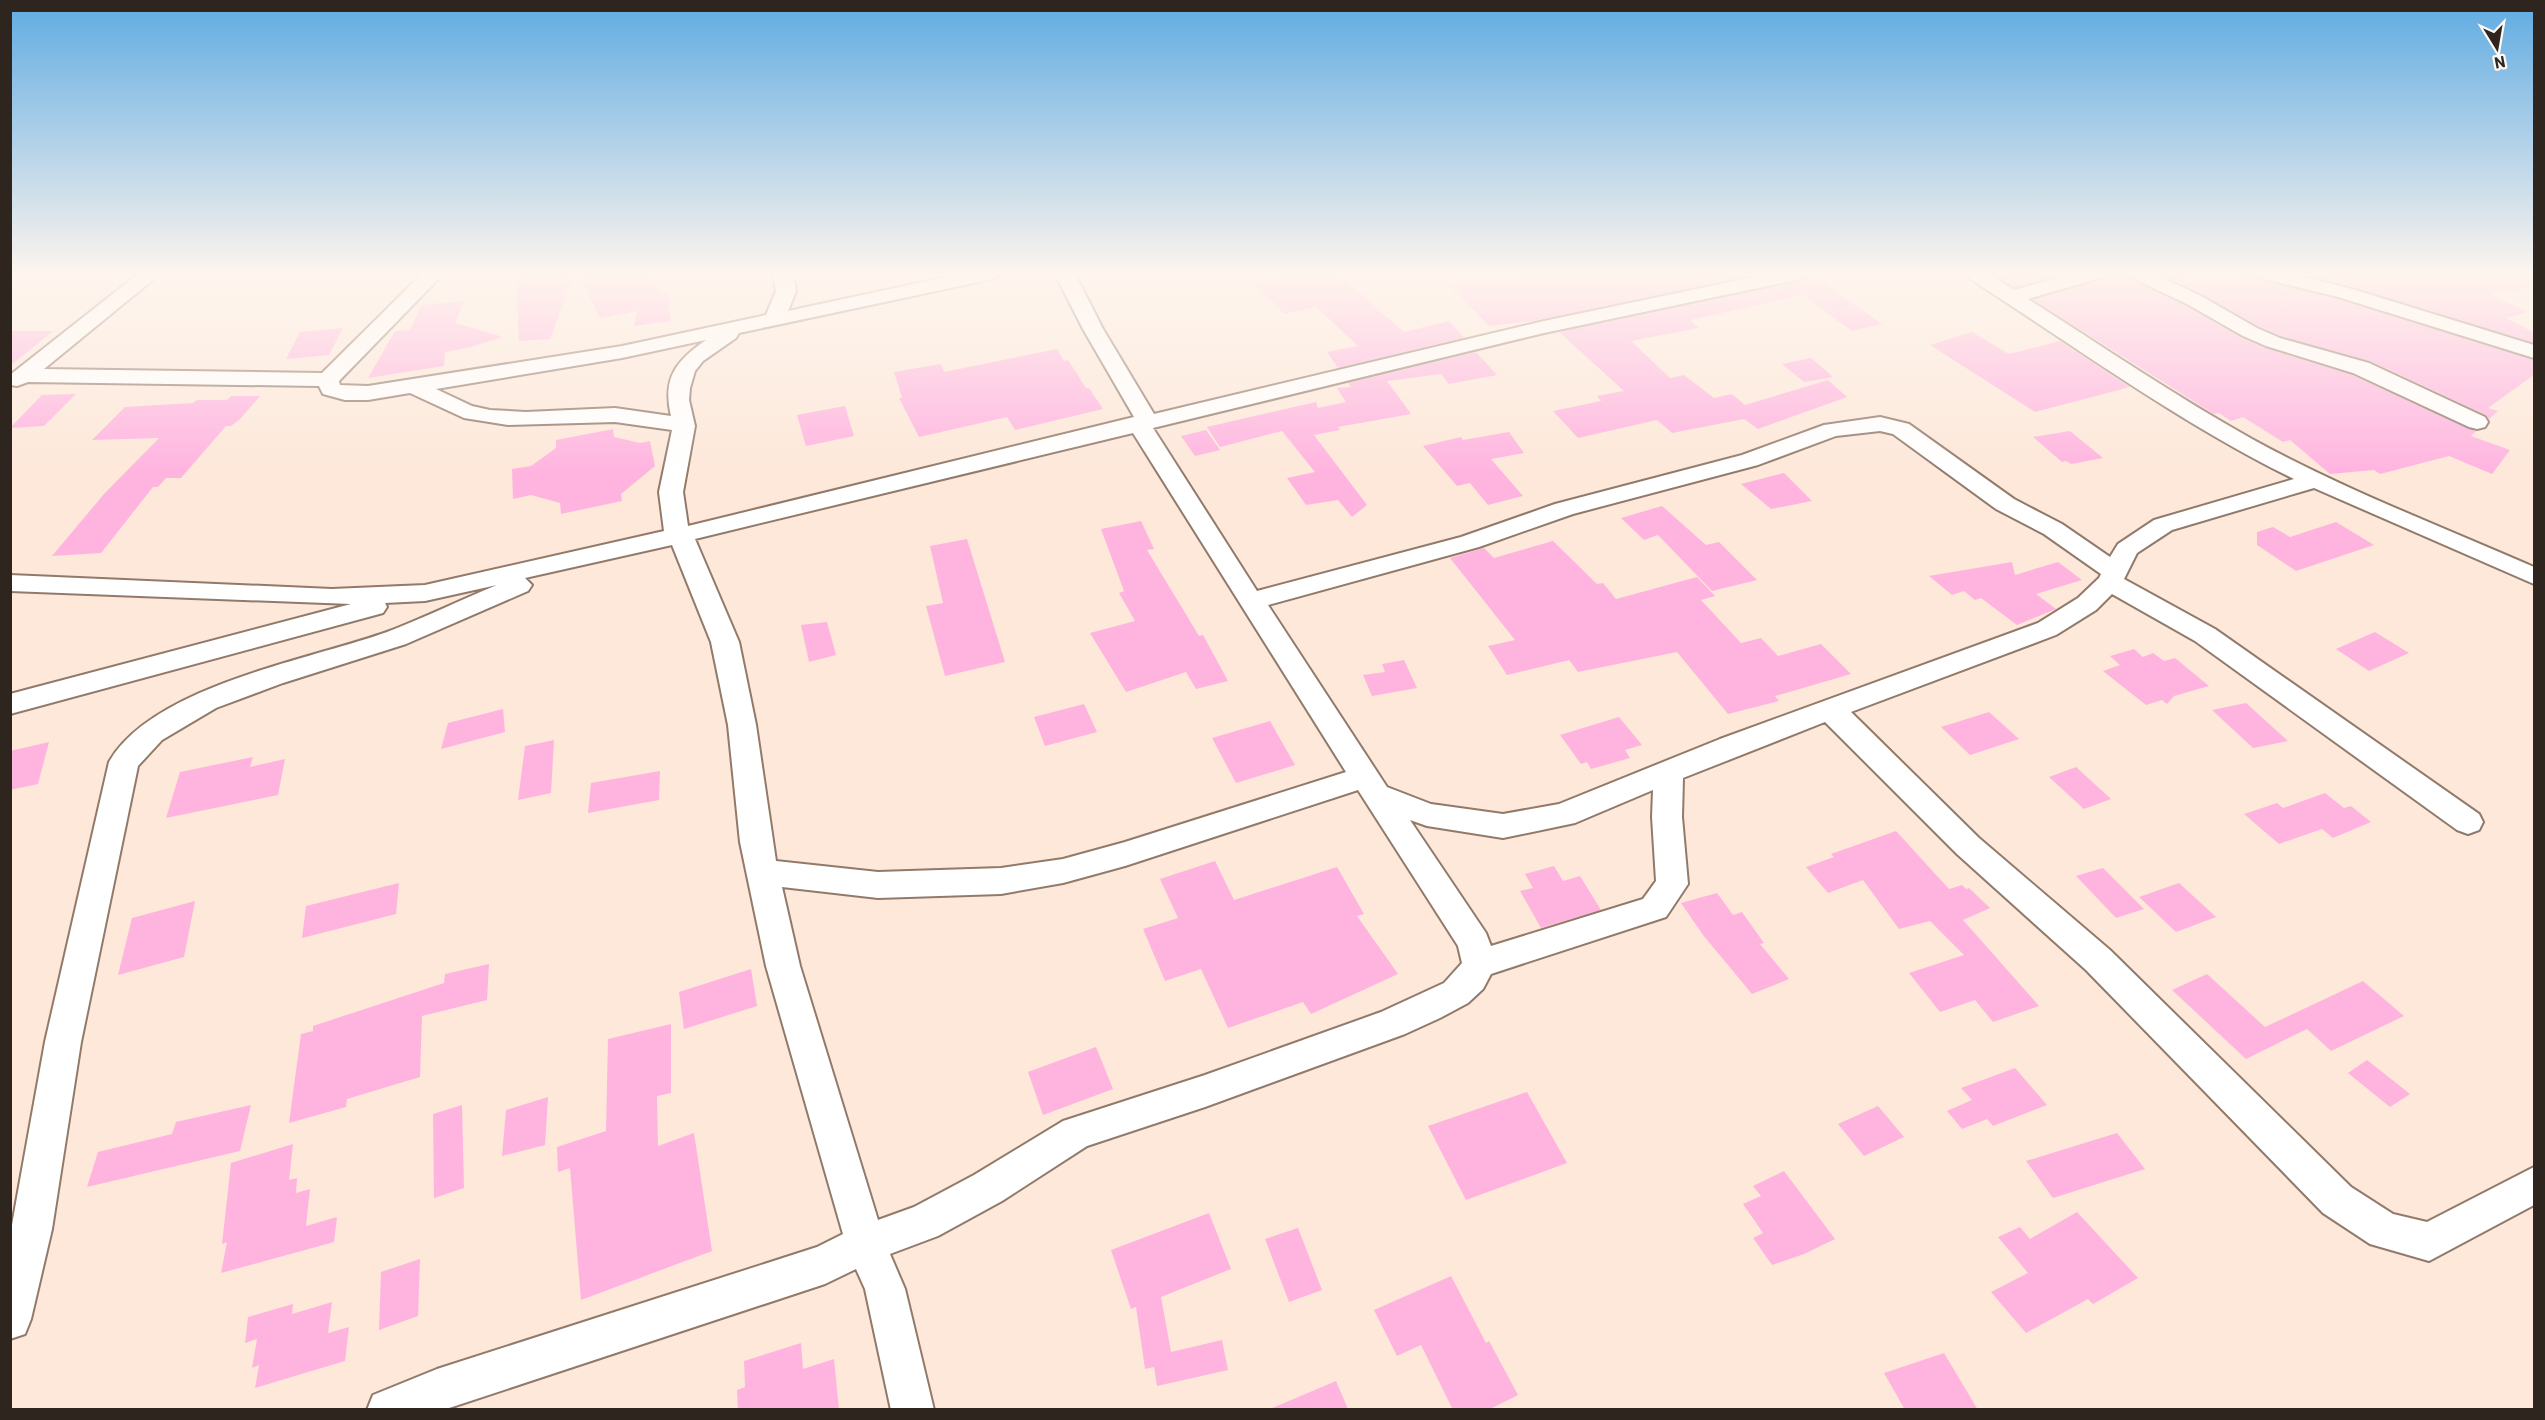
<svg xmlns="http://www.w3.org/2000/svg" width="2545" height="1420" font-family="Barlow,sans-serif">
<style>
.building{fill:#ffb4e0}
.lines{fill:none;stroke-linecap:round;stroke-linejoin:round}
.minor-casing{stroke:#917a6a;stroke-width:4}
.minor{fill:#fff;fill-rule:evenodd}
</style>
<rect width="100%" height="100%" fill="#fde8da"/>
<g class="building">
<path d="M516,274H574L550,339L519,341Z"/>
<path d="M579,274H652L659,293L669,292L670,321L634,326L637,311L600,318Z"/>
<path d="M1292,274H1338L1404,332L1449,321L1464,338L1338,368L1327,352L1358,346L1316,307L1284,314L1271,300H1268L1253,280Z"/>
<path d="M1524,274H1757L1533,321L1489,326L1450,286Z"/>
<path d="M1993,274H2062L2014,288Z"/>
<path d="M2105,274H2127L2131,280L2186,306L2242,338L2265,348L2352,375L2476,431L2471,436L2510,450L2492,474L2449,456L2380,474L2374,470L2330,474L2290,440L2283,442L2243,417L2231,421L2219,413L2214,414L2033,300L2101,280Z"/>
<path d="M2178,274L2186,279L2255,274L2259,280L2337,299L2535,360V374L2488,408L2498,411L2489,419L2486,415L2370,361L2281,336L2258,326L2202,294L2165,276Z"/>
<path d="M2301,274H2533L2534,287L2490,294L2528,312L2506,318L2535,333V343L2353,287Z"/>
<path d="M1814,276L1882,324L1852,331L1803,295L1690,320L1699,328L1631,341L1670,378L1684,375L1714,398L1732,394L1745,405L1828,380L1847,397L1758,429L1744,419L1672,433L1657,420L1578,438L1553,411L1601,401L1597,396L1624,391L1559,332L1797,282Z"/>
<path d="M464,301L455,323L503,337L467,348L445,352L444,366L368,378L395,331L410,330L421,305Z"/>
<path d="M343,328L329,355L286,359L300,332Z"/>
<path d="M10,331H53L10,366Z"/>
<path d="M1972,332L2009,354L2060,341L2130,387L2035,412L1930,345Z"/>
<path d="M1057,349L1064,361L1068,360L1086,388H1089L1103,409L1015,430L1007,417L919,437L899,398H902L894,372L941,364L944,372Z"/>
<path d="M1476,352L1497,375L1449,384L1441,374L1387,381L1411,414L1338,427L1340,430L1314,435L1367,505L1352,517L1338,500L1306,505L1287,478L1315,472L1282,431L1220,447L1207,427L1316,402L1318,408L1346,402L1337,388L1351,387L1348,383Z"/>
<path d="M1811,358L1833,377L1804,382L1782,364Z"/>
<path d="M76,394L44,426L10,428L42,395Z"/>
<path d="M231,396H260L240,419L231,426H226L181,478H166L158,487H153L101,553L52,556L104,494L159,438L92,440L125,407L193,403L197,400H227Z"/>
<path d="M845,406L854,436L806,446L797,415Z"/>
<path d="M613,429L614,437L640,443L650,441L655,466L621,494L622,501L561,514L560,503L531,495L513,499L512,469L531,466L556,448V440Z"/>
<path d="M1206,430L1220,450L1195,456L1181,436Z"/>
<path d="M2070,431L2103,458L2071,464L2066,461L2062,462L2033,437Z"/>
<path d="M1509,432L1524,453L1491,459L1523,496L1488,505L1470,483L1457,486L1423,446L1461,437L1463,440Z"/>
<path d="M1784,473L1812,501L1771,509L1741,484Z"/>
<path d="M1662,506L1706,545L1719,542L1757,580L1712,591L1658,535L1644,540L1621,518Z"/>
<path d="M1141,521L1154,549L1147,550L1199,636L1203,635L1228,681L1196,689L1186,672L1126,692L1090,633L1135,621L1119,593L1124,591L1101,529Z"/>
<path d="M2336,522L2374,545L2296,571L2257,545V532L2273,527L2290,537Z"/>
<path d="M967,539L1005,662L945,676L926,606L943,603L930,546Z"/>
<path d="M1553,541L1597,584L1603,583L1616,599L1697,577L1715,596L1701,600L1741,643L1761,638L1778,656L1821,644L1851,674L1775,696L1779,701L1728,714L1677,652L1578,672L1569,660L1507,675L1488,646L1515,640L1450,558L1484,548L1494,558Z"/>
<path d="M2012,562L2015,575L2058,562L2082,580L2036,594L2056,609L2017,625L1981,598L1975,600L1964,591L1952,595L1929,576Z"/>
<path d="M827,622L836,655L809,662L801,625Z"/>
<path d="M2375,632L2409,653L2369,671L2336,649Z"/>
<path d="M2134,649L2143,657L2153,653L2164,661L2175,658L2209,686L2174,696L2167,704L2162,700L2146,705L2103,671L2120,665L2110,656Z"/>
<path d="M1404,660L1417,688L1372,696L1363,675L1385,672L1382,664Z"/>
<path d="M2246,703L2288,741L2253,748L2212,710Z"/>
<path d="M1084,704L1097,732L1045,746L1034,717Z"/>
<path d="M503,709L505,732L441,749L448,723Z"/>
<path d="M1989,712L2019,739L1970,755L1941,727Z"/>
<path d="M1619,717L1642,745L1625,750L1630,758L1591,769L1587,762L1581,764L1560,735Z"/>
<path d="M1270,721L1295,765L1236,783L1212,738Z"/>
<path d="M554,740L551,793L518,800L525,746Z"/>
<path d="M49,742L38,784L10,790V751Z"/>
<path d="M253,757L250,767L285,759L278,795L166,818L180,772Z"/>
<path d="M2076,767L2111,799L2084,809L2049,777Z"/>
<path d="M660,771L659,800L588,813L591,783Z"/>
<path d="M2325,793L2344,808L2351,806L2371,822L2333,838L2322,829L2279,844L2244,814L2277,803L2283,808Z"/>
<path d="M1896,831L1949,889L1962,885L1966,889L1969,888L1990,908L1963,920L2039,1006L1993,1022L1975,1000L1940,1012L1909,973L1964,955L1930,921L1899,929L1863,880L1828,893L1806,867L1834,857L1831,854Z"/>
<path d="M1215,861L1234,900L1337,867L1364,914L1357,916L1398,974L1311,1014L1303,1002L1228,1028L1201,969L1165,981L1143,929L1178,918L1160,879Z"/>
<path d="M1554,866L1563,881L1580,876L1601,910L1541,928L1520,891L1533,888L1525,874Z"/>
<path d="M2103,868L2144,909L2116,918L2076,876Z"/>
<path d="M399,883L396,914L302,938L306,906Z"/>
<path d="M2179,883L2216,917L2176,932L2139,897Z"/>
<path d="M1717,893L1733,915L1742,912L1764,943L1760,944L1789,979L1752,994L1703,935L1681,903Z"/>
<path d="M195,901L184,957L118,975L132,918Z"/>
<path d="M489,964L487,1000L422,1016L420,1077L347,1099L346,1107L289,1123L301,1034L313,1031V1026L444,983L445,974Z"/>
<path d="M751,969L757,1006L684,1029L679,992Z"/>
<path d="M2207,974L2265,1027L2363,981L2404,1016L2331,1051L2307,1029L2246,1059L2172,990Z"/>
<path d="M671,1024V1093L657,1096L658,1146L694,1133L712,1251L581,1300L570,1168L558,1172L557,1147L606,1131L608,1039Z"/>
<path d="M1096,1047L1113,1089L1043,1115L1028,1072Z"/>
<path d="M2367,1060L2410,1094L2390,1107L2348,1073Z"/>
<path d="M2015,1068L2047,1105L1993,1126L1987,1119L1962,1129L1947,1111L1972,1100L1961,1088Z"/>
<path d="M1527,1092L1567,1163L1466,1200L1428,1126Z"/>
<path d="M548,1097L545,1145L502,1156L506,1110Z"/>
<path d="M251,1105L240,1151L87,1187L98,1152L172,1134L176,1122Z"/>
<path d="M462,1105L464,1188L434,1198L433,1114Z"/>
<path d="M1878,1106L1904,1137L1864,1156L1838,1124Z"/>
<path d="M2117,1133L2145,1169L2053,1198L2026,1161Z"/>
<path d="M293,1144L289,1180L297,1178L296,1193L310,1189L306,1226L337,1217L334,1242L221,1273L227,1242L222,1244L231,1163Z"/>
<path d="M1784,1171L1835,1239L1804,1254L1772,1265L1753,1238L1763,1233L1743,1204L1761,1196L1753,1186Z"/>
<path d="M2077,1212L2138,1278L2093,1304L2088,1299L2026,1333L1991,1292L2028,1273L1998,1237L2020,1227L2030,1239Z"/>
<path d="M1209,1213L1231,1269L1161,1297L1171,1352L1222,1340L1228,1370L1157,1386L1154,1367L1145,1369L1136,1307L1131,1309L1111,1250Z"/>
<path d="M1298,1228L1322,1290L1289,1302L1265,1239Z"/>
<path d="M420,1259L418,1316L379,1330L381,1272Z"/>
<path d="M1451,1276L1486,1343L1489,1341L1518,1395L1488,1410H1453L1421,1345L1397,1356L1374,1310Z"/>
<path d="M332,1302L328,1333L349,1327L345,1361L255,1388L259,1365L252,1368L257,1339L245,1343L248,1317L293,1304L292,1314Z"/>
<path d="M801,1343L803,1369L834,1359L839,1410H738L737,1390L745,1387L744,1361Z"/>
<path d="M1944,1353L1978,1410H1905L1884,1373Z"/>
<path d="M1336,1381L1348,1409H1270Z"/>
</g>
<g class="lines">
<defs>
<g id="minor">
<path d="M138,274H160L44,369L322,373L422,274H443L339,381L340,385L368,386L622,346L766,315L776,291L773,274H793L796,291L788,311L960,274H998L995,278L988,280L739,333L736,338L703,361L695,371L690,388L689,400L695,426L683,492L688,526L1134,417L1083,329L1055,274H1075L1103,329L1154,414L1544,321L1768,274H1806L1803,278L1796,280L1544,333L1153,428L1257,591L1461,537L1555,504L1742,455L1824,425L1880,417L1909,424L2014,499L2062,524L2110,557L2118,544L2154,520L2294,479C2180,423 2076,347 1969,278L1966,274H1989L2014,290L2071,274H2103L2100,278L2028,299C2102,346 2175,396 2252,439C2343,489 2440,526 2534,567V584L2314,488L2172,530L2137,553L2124,579L2215,629L2479,814L2483,822L2479,830L2468,834L2457,830L2195,641L2112,594L2096,610L2056,635L1851,712L1979,838L2110,950L2351,1187L2393,1214L2427,1222L2534,1167V1205L2429,1261L2370,1244L2323,1213L2086,970L1957,854L1825,722L1683,778L1682,817L1688,884L1666,917L1491,974L1483,989L1468,1003L1440,1018L1405,1034L1205,1107L1087,1146L1002,1201L938,1236L890,1254L905,1289L934,1410H891L865,1289L856,1269L825,1284L443,1410H367L373,1395L437,1369L817,1247L843,1234L766,966L740,842L728,725L711,642L672,545L525,578L532,585L528,591L406,644L283,683L216,708L162,740L138,766L81,1042L52,1229L31,1319L25,1334L10,1339V1236L45,1042L109,762C153,686 309,660 387,632C424,618 460,600 497,585L425,601L385,603L387,607L383,613L10,714V694L351,604L10,591V575L332,589L425,585L664,531L659,492L672,430L615,422L508,425L464,418L410,393L368,400H345L323,394L319,386L28,382L17,386L10,385V375ZM706,340C676,361 662,378 671,416L615,408L526,412L490,410L472,406L436,389L622,358ZM1880,431L1893,434L1996,509L2044,534L2101,574L2099,578L2078,598L2038,623L1720,739L1559,804L1503,814L1431,804L1387,787L1268,605L1479,547L1573,514L1758,465L1836,436ZM1133,433L1346,772L1125,842L1063,859L1001,868L878,872L776,861L756,725L739,642L695,539ZM1358,790L1458,946L1462,963L1444,983L1381,1012L1205,1075L1063,1121L974,1175L914,1207L878,1220L800,966L782,887L878,898L1001,894L1063,883L1125,866ZM1653,790L1652,817L1656,881L1643,899L1491,946L1486,933L1410,820L1427,826L1503,838L1575,823Z"/>
<path d="M2129,274H2155L2201,296L2257,328L2280,338L2369,363L2485,417L2488,422L2485,427L2477,429L2469,427L2353,373L2266,346L2243,336L2187,304L2132,278Z"/>
<path d="M2257,274H2291L2352,289L2534,345V358L2338,297L2260,278Z"/>
</g>
</defs>
<use href="#minor" class="minor-casing"/>
<use href="#minor" class="minor"/>
</g>
<linearGradient id="sky" x2="0" y2="1"><stop stop-color="#5fabe2"/><stop offset="0.58" stop-color="#fef5ee"/><stop offset="1" stop-color="#fef5ee" stop-opacity="0"/></linearGradient>
<rect width="2545" height="473" fill="url(#sky)"/>
<rect width="2545" height="1420" fill="none" stroke="#2e251e" stroke-width="24"/>
<g transform="translate(2497 48) rotate(169)" stroke="#fef9f5" stroke-width="4.5" paint-order="stroke">
<path d="M0-4.5L10 22L0 15L-10 22Z" fill="#2e251e"/>
<text y="-9" font-size="16" font-weight="bold" text-anchor="middle" fill="#2e251e">N</text>
</g>
</svg>
